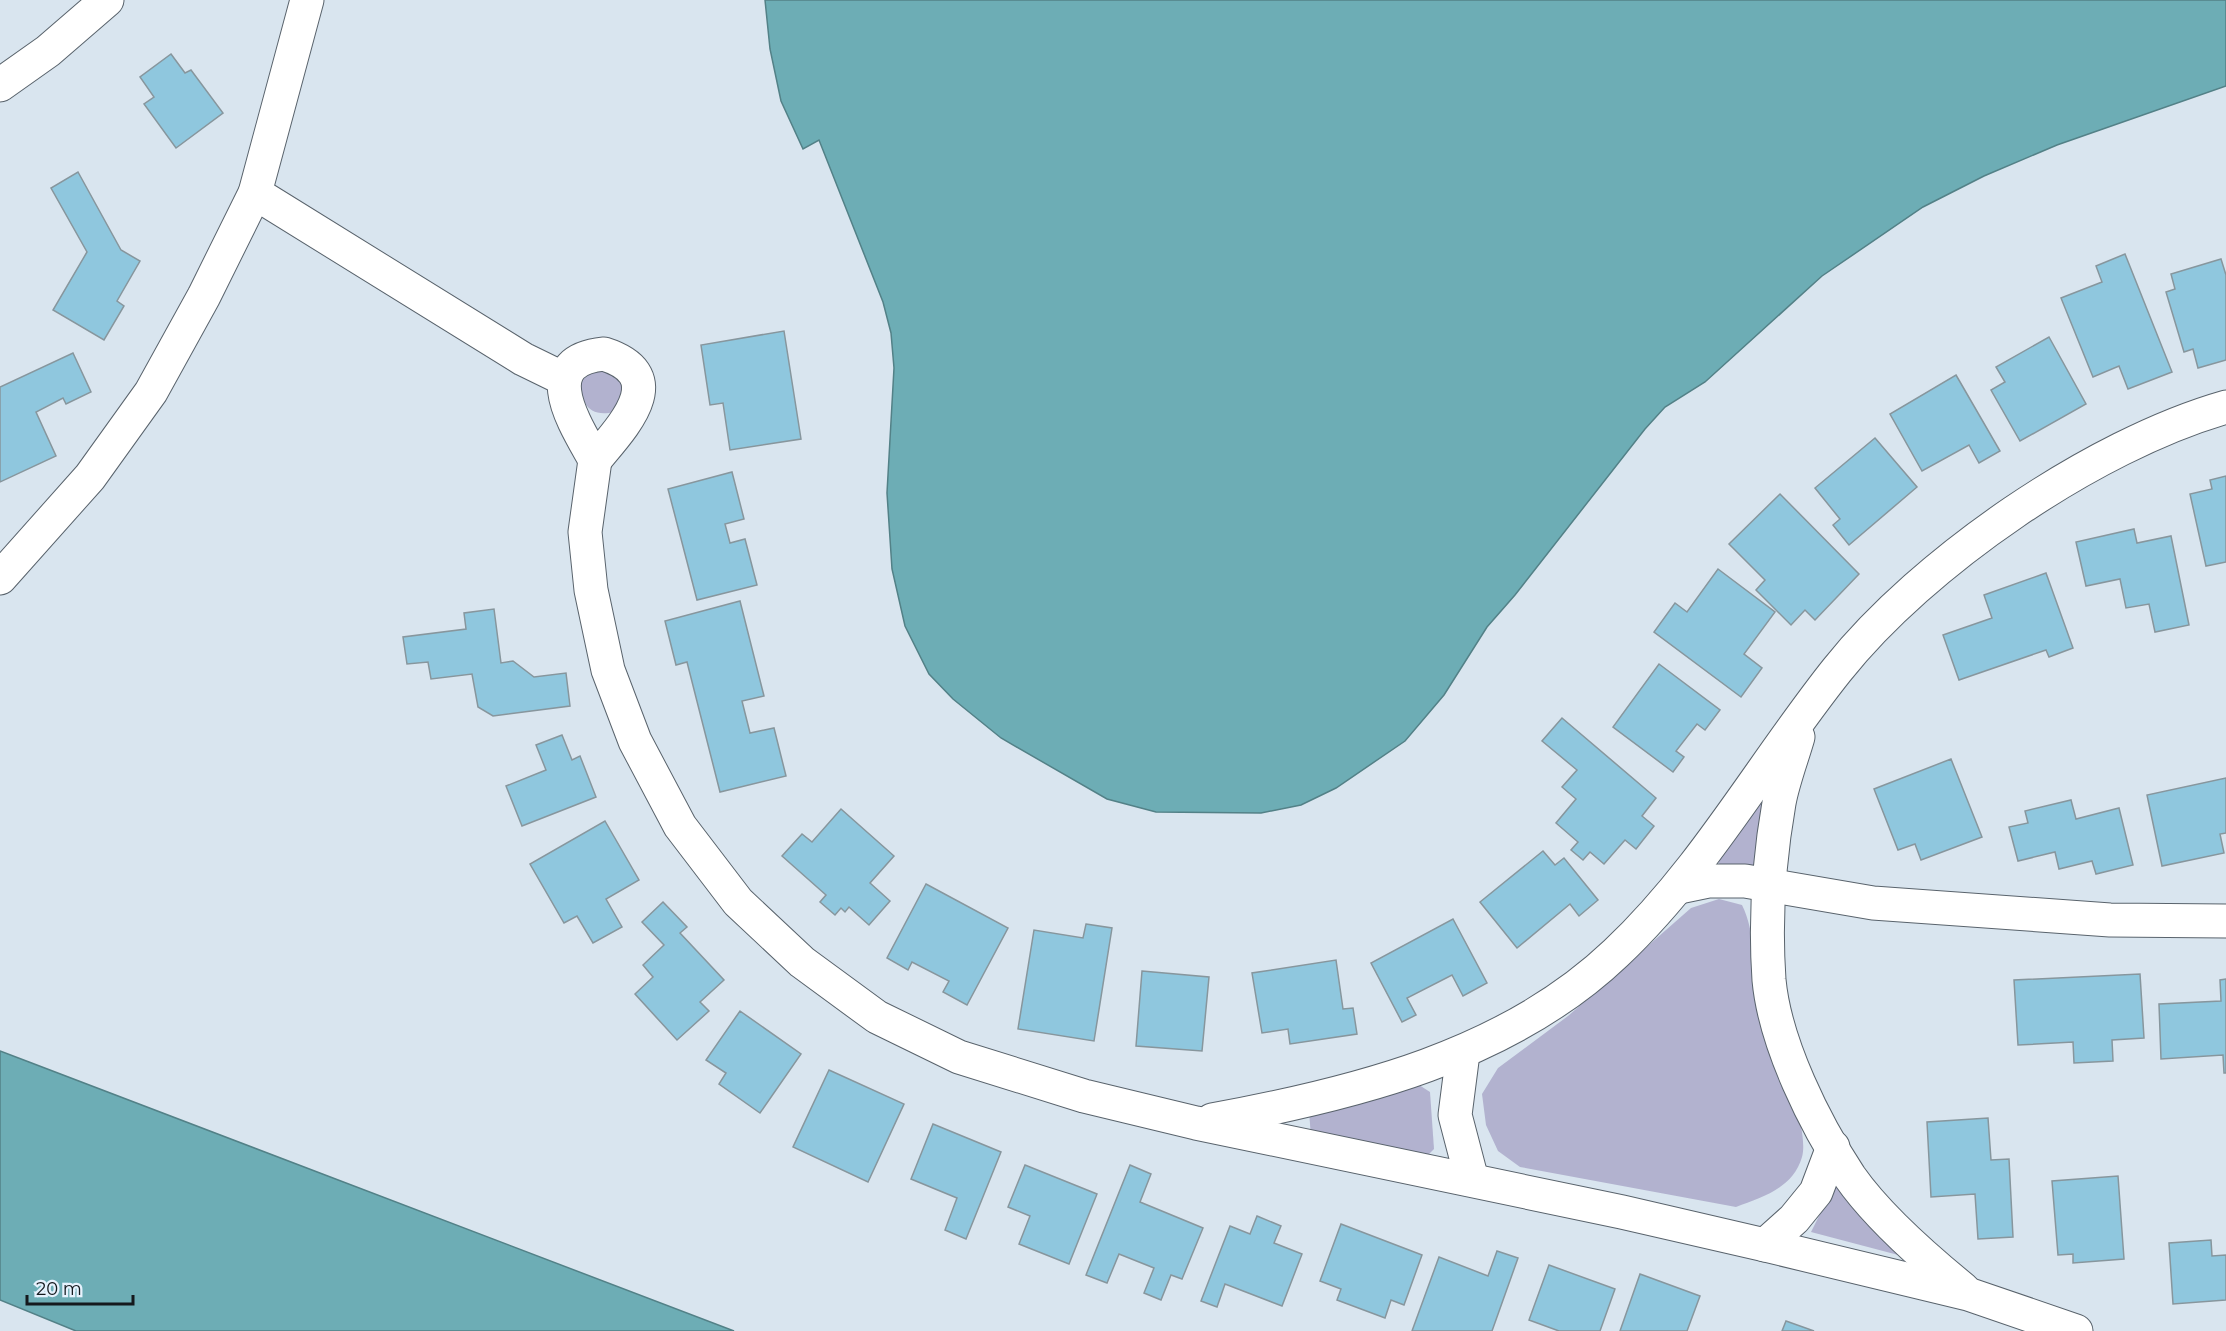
<svg xmlns="http://www.w3.org/2000/svg" width="2226" height="1331" font-family="Montserrat,sans-serif">
<style>
.green{fill:#b2b2cf}
.water{fill:#6dadb5;stroke:#538187;stroke-width:1.5}
.building{fill:#8fc7de;stroke:#87969d;stroke-width:1.5}
.lines{fill:none;stroke-linecap:round;stroke-linejoin:round}
.minor-casing{stroke:#59636c;stroke-width:35}
.minor{stroke:#fff;stroke-width:33}
</style>
<rect width="100%" height="100%" fill="#d9e5ef"/>
<g class="green">
<path d="M592,365L629,378L614,412C587,418 580,401 580,378Z"/>
<path d="M1762,787L1771,789L1755,865L1721,867L1718,861Z"/>
<path d="M1719,899L1742,905C1756,933 1752,965 1760,994C1769,1030 1811,1125 1802,1157C1793,1188 1763,1197 1736,1207L1520,1167L1498,1151L1486,1125L1482,1094L1498,1068L1568,1016L1691,908Z"/>
<path d="M1416,1083L1430,1092L1434,1149L1424,1159L1311,1137L1309,1111Z"/>
<path d="M1840,1174L1902,1256L1811,1232Z"/>
</g>
<g class="water">
<path d="M765,0H2226V86L2057,145L1984,176L1923,207L1822,276L1705,382L1665,407L1645,429L1515,595L1487,627L1444,695L1405,741L1336,788L1301,805L1261,813L1156,812L1107,799L1001,738L953,699L929,674L905,626L892,569L887,493L894,368L891,333L883,302L819,140L803,149L781,101L770,49Z"/>
<path d="M0,1051L29,1062L734,1331H76L0,1300Z"/>
</g>
<g class="building">
<path d="M171,54L185,73L191,70L223,113L176,148L144,104L154,97L140,77Z"/>
<path d="M78,172L121,250L140,261L117,301L124,306L104,340L53,310L87,252L51,188Z"/>
<path d="M2125,254L2172,372L2128,389L2119,366L2093,377L2061,298L2102,282L2096,266Z"/>
<path d="M2221,259L2226,275V360L2198,368L2193,349L2184,352L2166,292L2175,289L2171,274Z"/>
<path d="M784,331L801,439L730,450L723,403L710,405L701,345Z"/>
<path d="M2049,337L2086,404L2020,441L1991,390L2005,382L1996,367Z"/>
<path d="M73,353L91,392L66,404L63,398L36,412L56,456L0,482V387Z"/>
<path d="M1956,375L2000,451L1979,463L1969,445L1922,471L1890,414Z"/>
<path d="M1875,438L1917,487L1849,545L1833,525L1840,519L1815,488Z"/>
<path d="M732,472L744,519L725,524L730,543L745,539L757,585L697,600L668,489Z"/>
<path d="M2226,476V562L2206,566L2190,494L2212,489L2210,480Z"/>
<path d="M1780,494L1859,574L1815,620L1805,610L1791,625L1756,590L1765,580L1729,544Z"/>
<path d="M2134,529L2137,543L2171,536L2189,625L2155,632L2149,604L2126,608L2120,579L2086,586L2076,542Z"/>
<path d="M1718,569L1775,612L1744,654L1762,668L1741,697L1654,632L1675,603L1687,612Z"/>
<path d="M2046,573L2073,648L2049,657L2046,650L1959,680L1943,635L1992,618L1984,595Z"/>
<path d="M740,601L764,696L742,701L750,733L774,728L786,776L720,792L687,662L676,665L665,621Z"/>
<path d="M494,609L501,663L513,661L534,677L566,673L570,706L493,716L478,707L472,674L431,679L428,662L407,664L403,637L466,629L464,613Z"/>
<path d="M1659,664L1720,710L1705,730L1697,724L1676,751L1684,757L1673,772L1613,727Z"/>
<path d="M1562,718L1656,798L1642,816L1654,826L1636,849L1625,840L1604,864L1590,852L1583,860L1571,850L1578,842L1556,823L1576,799L1562,787L1577,770L1542,741Z"/>
<path d="M562,735L572,760L580,756L596,797L522,826L506,786L546,770L536,745Z"/>
<path d="M1951,759L1982,837L1921,860L1915,844L1898,850L1874,789Z"/>
<path d="M2226,778V833L2220,834L2224,853L2162,866L2147,795Z"/>
<path d="M2071,800L2076,819L2119,808L2133,865L2096,874L2092,861L2059,869L2055,852L2018,861L2009,827L2028,823L2025,811Z"/>
<path d="M841,809L894,856L870,883L890,901L869,925L849,907L845,912L841,908L835,915L820,902L826,895L782,856L802,834L812,842Z"/>
<path d="M605,821L639,880L606,899L622,927L593,943L577,916L564,923L530,864Z"/>
<path d="M1543,851L1555,865L1564,858L1598,900L1579,916L1570,904L1517,948L1480,902Z"/>
<path d="M926,884L1008,928L967,1005L943,992L949,981L912,962L908,970L887,958Z"/>
<path d="M663,902L687,927L680,933L724,980L700,1002L709,1011L677,1040L635,994L653,977L643,965L664,945L642,922Z"/>
<path d="M1453,919L1487,983L1463,996L1452,975L1407,998L1416,1015L1402,1022L1371,963Z"/>
<path d="M1086,924L1112,928L1094,1041L1018,1029L1034,930L1083,938Z"/>
<path d="M1336,960L1343,1009L1353,1008L1357,1034L1290,1044L1288,1029L1262,1033L1252,973Z"/>
<path d="M1142,971L1209,977L1202,1051L1136,1046Z"/>
<path d="M2140,974L2144,1038L2112,1040L2113,1061L2074,1063L2073,1042L2018,1045L2014,980Z"/>
<path d="M2226,979V1073H2224L2223,1055L2161,1059L2159,1004L2221,1001L2220,980Z"/>
<path d="M740,1011L801,1054L760,1113L719,1084L726,1073L706,1060Z"/>
<path d="M829,1070L904,1104L868,1182L793,1147Z"/>
<path d="M1988,1118L1991,1160L2009,1159L2013,1237L1978,1239L1975,1194L1931,1197L1927,1122Z"/>
<path d="M933,1124L1001,1152L966,1239L945,1230L957,1198L911,1179Z"/>
<path d="M1025,1165L1097,1194L1069,1264L1019,1244L1030,1216L1008,1207Z"/>
<path d="M1130,1165L1151,1174L1140,1202L1203,1228L1182,1279L1171,1275L1161,1300L1144,1293L1154,1268L1119,1254L1107,1283L1086,1275Z"/>
<path d="M2118,1176L2124,1259L2073,1263V1254L2058,1255L2052,1181Z"/>
<path d="M1257,1216L1281,1226L1274,1243L1302,1254L1282,1306L1225,1284L1217,1307L1201,1301L1230,1226L1250,1234Z"/>
<path d="M1341,1224L1422,1255L1404,1305L1391,1300L1385,1318L1337,1300L1341,1289L1320,1281Z"/>
<path d="M2211,1240L2212,1256L2226,1255V1300L2173,1304L2169,1243Z"/>
<path d="M1497,1251L1518,1258L1492,1331H1412L1439,1257L1488,1276Z"/>
<path d="M1549,1265L1615,1289L1600,1331H1559L1529,1320Z"/>
<path d="M1640,1274L1700,1296L1687,1331H1620Z"/>
<path d="M1786,1321L1814,1331H1782Z"/>
</g>
<g class="lines">
<defs>
<g id="minor">
<path d="M0,85L48,51L107,0"/>
<path d="M255,193L523,359L564,379"/>
<path d="M604,354C673,376 622,427 595,460C575,424 533,361 604,354Z"/>
<path d="M595,460L585,532L591,590L608,670L635,741L680,826L738,902L802,962L877,1017L959,1057L1084,1096L1196,1123L1622,1212L1765,1245L1968,1294L2076,1331"/>
<path d="M0,578L90,477L151,392L204,296L255,193L307,0"/>
<path d="M1798,737C1792,758 1783,781 1779,803C1769,860 1765,922 1769,980C1775,1044 1815,1124 1850,1177C1878,1217 1925,1258 1963,1289"/>
<path d="M1679,887L1708,881H1745L1873,903L2110,920L2226,921"/>
<path d="M1463,1053L1455,1115L1472,1180"/>
<path d="M1212,1120C1354,1094 1508,1056 1616,953C1704,870 1762,764 1837,670C1923,562 2093,445 2226,407"/>
<path d="M1765,1245L1794,1219L1816,1192L1833,1147"/>
</g>
</defs>
<use href="#minor" class="minor-casing"/>
<use href="#minor" class="minor"/>
</g>
<path d="M27 1295v9h106v-9" fill="none" stroke="#15191d" stroke-width="3"/>
<text x="36" y="1295" font-size="18" fill="#15191d" stroke="#e6f2fd" stroke-width="4.5" paint-order="stroke">20 m</text>
</svg>
